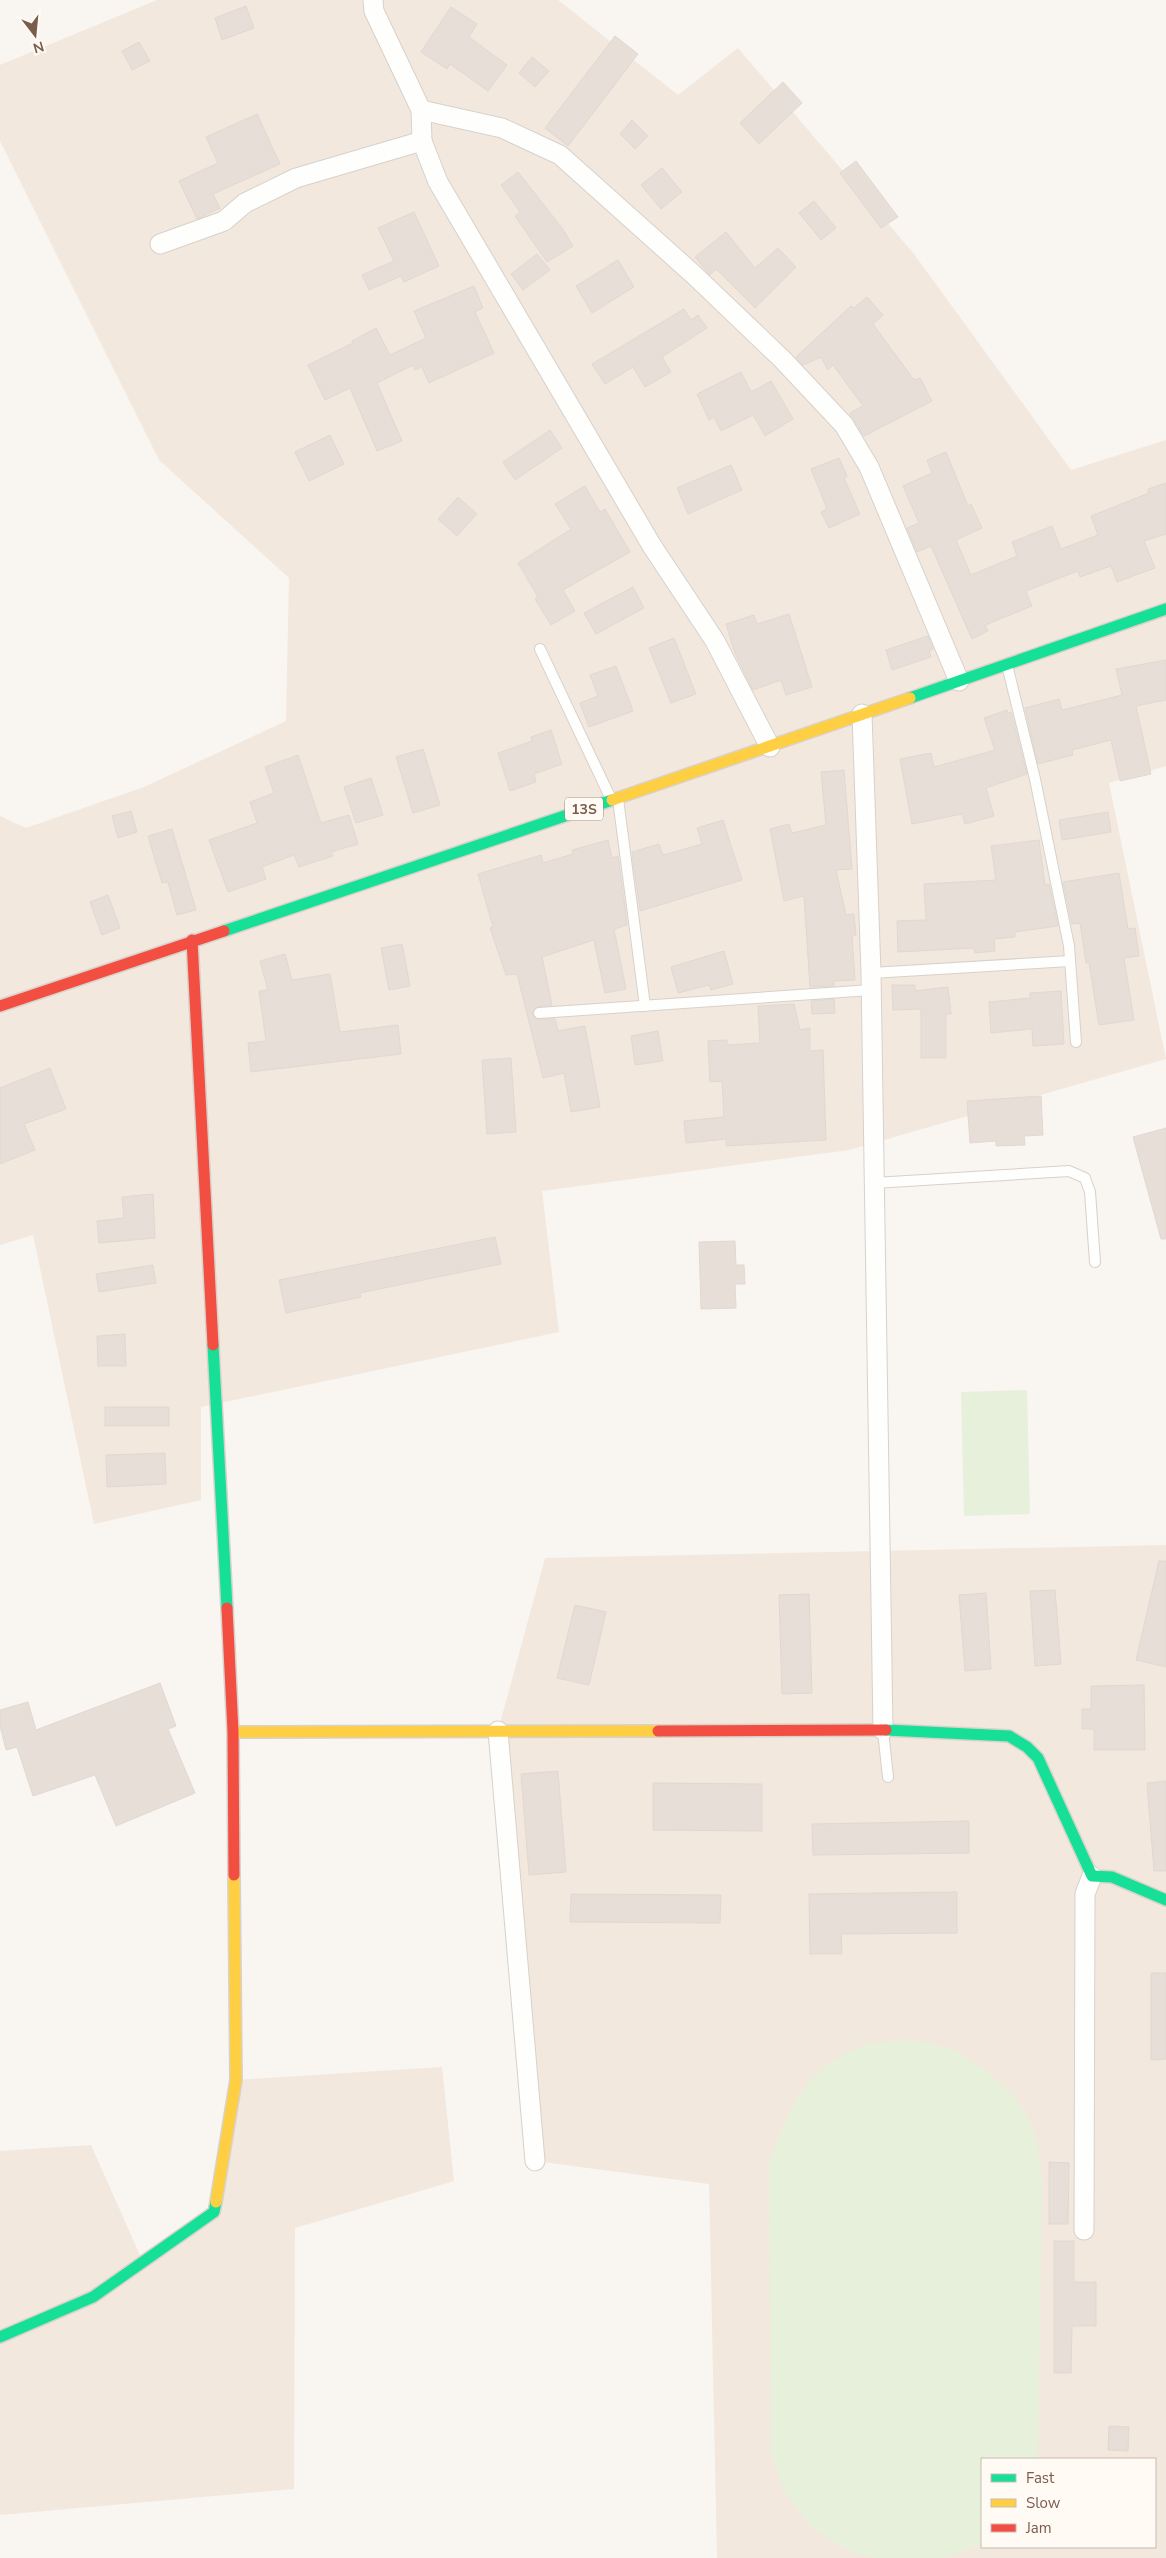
<svg xmlns="http://www.w3.org/2000/svg" width="1166" height="2558" font-family="'Nunito Sans',sans-serif">
<style>
.residential{fill:#f2e8de;fill-rule:evenodd}
.green{fill:#e7f0db}
.building{fill:#e6ded7;stroke:#e2d8d2}
.lines{fill:none;stroke-linecap:round;stroke-linejoin:round}
.lane-casing{stroke:#d7d1cb;stroke-width:12}
.street-casing{stroke:#d7d1cb;stroke-width:21}
.fast-casing{stroke:#d9d2cb;stroke-width:14}
.slow-casing{stroke:#d9d2cb;stroke-width:14}
.jam-casing{stroke:#d9d2cb;stroke-width:14}
.lane{stroke:#fefefd;stroke-width:10}
.street{stroke:#fefefd;stroke-width:19}
.fast{stroke:#16e098;stroke-width:11}
.slow{stroke:#ffcf43;stroke-width:11}
.jam{stroke:#f24e42;stroke-width:11}
.labels{text-anchor:middle;dominant-baseline:central;stroke-width:4;stroke-linejoin:round;paint-order:stroke}
.shield{fill:#fffaf3;stroke:#a28b7f;stroke-width:1}
.shield-label{font-size:14px;font-weight:bold;fill:#7a5c4d}
</style>
<rect width="100%" height="100%" fill="#f9f5f0"/>
<g class="residential">
<path d="M157,0H558L678,95L738,48L914,254L1071,470L1166,440V766L1109,783L1166,1059L849,1150L542,1191L559,1332L201,1407V1500L94,1524L33,1235L0,1245V816L26,828L144,787L286,721L289,578L159,460L0,141V65Z"/>
<path d="M1166,1545V2558H717L709,2184L535,2161L498,1731L545,1558ZM982,2459H1155V2547H982Z"/>
<path d="M442,2067L454,2181L295,2228L294,2489L0,2515V2151L91,2145L143,2262L214,2212L236,2080Z"/>
</g>
<g class="green">
<path d="M1027,1390L1030,1514L964,1516L961,1392Z"/>
<path d="M912,2040L948,2047L987,2071L1019,2102L1035,2133L1042,2175L1038,2459H982V2543L946,2558H874L851,2552L813,2529L786,2494L771,2455L769,2166C786,2112 805,2067 862,2046C877,2041 896,2042 912,2040Z"/>
</g>
<g class="building">
<path d="M246,6L254,28L222,40L215,18Z"/>
<path d="M451,7L477,24L469,37L507,65L488,91L450,64L447,69L421,52Z"/>
<path d="M615,36L638,54L568,146L545,128Z"/>
<path d="M139,42L150,61L132,70L122,51Z"/>
<path d="M532,57L549,71L535,87L519,73Z"/>
<path d="M783,82L802,103L759,144L740,123Z"/>
<path d="M257,114L280,164L213,194L220,208L197,219L179,181L218,163L206,137Z"/>
<path d="M632,120L648,136L635,149L620,134Z"/>
<path d="M856,161L898,217L881,228L840,173Z"/>
<path d="M662,168L682,192L661,209L641,185Z"/>
<path d="M518,172L562,228L573,246L547,262L515,216L520,212L501,185Z"/>
<path d="M814,201L836,228L821,240L799,213Z"/>
<path d="M414,212L439,266L404,282L401,276L369,290L362,275L394,261L378,228Z"/>
<path d="M726,232L755,268L778,248L796,267L755,308L716,269L710,275L695,257Z"/>
<path d="M537,254L550,270L523,290L511,274Z"/>
<path d="M618,260L634,287L592,313L576,286Z"/>
<path d="M474,286L483,308L475,312L494,353L429,383L422,367L415,370L413,365L377,383L402,441L377,451L350,388L325,400L308,365L353,343L352,341L376,328L390,355L426,338L414,311Z"/>
<path d="M867,297L883,315L873,324L914,380L920,378L932,401L864,436L850,413L863,406L833,365L828,370L821,357L803,365L796,357L851,306L854,308Z"/>
<path d="M684,309L691,320L698,315L707,328L662,357L671,372L645,387L633,367L605,384L592,364Z"/>
<path d="M741,372L751,392L771,381L793,419L765,436L753,415L721,431L714,417L709,420L697,394Z"/>
<path d="M550,430L562,448L515,480L503,462Z"/>
<path d="M330,435L344,464L309,481L295,452Z"/>
<path d="M946,452L968,506L971,504L982,528L956,540L971,575L1017,556L1012,542L1052,526L1061,549L1098,535L1091,516L1149,493L1148,489L1166,483V534L1144,541L1155,568L1117,582L1111,566L1080,577L1078,571L1026,591L1032,606L985,625L988,631L972,639L931,546L917,552L907,528L919,523L903,486L932,473L927,460Z"/>
<path d="M839,458L847,476L844,478L860,514L829,528L821,512L827,509L811,469Z"/>
<path d="M731,465L742,490L688,514L677,488Z"/>
<path d="M585,486L600,512L605,509L630,552L563,590L575,611L551,625L535,599L538,597L518,563L571,529L555,504Z"/>
<path d="M458,497L477,514L457,536L438,519Z"/>
<path d="M633,587L644,608L596,634L584,613Z"/>
<path d="M789,614L812,687L786,695L781,680L753,690L735,653L726,624L754,615L757,624Z"/>
<path d="M928,636L933,649L929,651L931,657L892,670L886,650Z"/>
<path d="M674,638L696,694L671,703L649,648Z"/>
<path d="M1166,660V700L1136,706L1151,774L1120,781L1111,740L1072,750L1073,755L1038,764L1025,708L1059,699L1062,710L1122,695L1116,669Z"/>
<path d="M616,666L633,711L589,727L580,703L598,696L590,675Z"/>
<path d="M1007,710L1008,713L1011,712L1027,774L986,788L994,816L965,824L962,814L912,824L900,759L931,753L934,767L995,750L984,718Z"/>
<path d="M551,730L562,764L534,774L536,782L510,791L498,753L532,741L531,737Z"/>
<path d="M423,749L440,805L413,813L396,757Z"/>
<path d="M298,755L321,823L349,815L358,844L331,852L333,856L299,867L294,855L262,867L266,879L228,892L209,840L257,823L250,802L274,793L265,767Z"/>
<path d="M844,770L852,869L836,870L846,915L854,914L856,935L852,936L855,980L834,981V986L810,987L804,896L784,901L770,829L789,824L792,833L826,825L821,772Z"/>
<path d="M371,778L383,815L356,823L344,787Z"/>
<path d="M131,811L137,832L118,838L112,816Z"/>
<path d="M1108,812L1111,832L1062,840L1059,820Z"/>
<path d="M723,820L742,880L640,911L632,852L659,844L663,855L702,844L697,828Z"/>
<path d="M172,829L196,910L177,915L168,882L162,883L148,836Z"/>
<path d="M608,840L612,858L618,856L626,915L627,925L614,929L626,989L605,993L594,940L542,957L552,1005L536,1007L532,1013L536,1019H555L558,1031L585,1026L600,1107L571,1112L564,1073L543,1078L517,974L506,975L490,928L493,927L478,874L541,855L543,863L573,854L572,850Z"/>
<path d="M1039,840L1045,885L1049,884L1058,926L1015,932V937L994,939L995,951L975,953L974,948L898,952L897,921L926,920L924,884L996,880L991,846Z"/>
<path d="M1119,873L1128,929L1135,928L1139,956L1124,958L1134,1020L1099,1025L1089,963H1086L1080,923L1072,924L1063,882Z"/>
<path d="M108,895L120,928L102,935L90,902Z"/>
<path d="M402,944L410,986L389,990L381,948Z"/>
<path d="M724,951L733,984L711,990L709,985L678,993L671,967Z"/>
<path d="M285,954L292,980L330,974L340,1032L398,1025L401,1054L251,1072L248,1043L266,1041L259,991L268,990L260,961Z"/>
<path d="M892,985H915V991L948,987L951,1014H946V1058H921V1009L893,1010Z"/>
<path d="M1061,991L1064,1044L1033,1046L1032,1029L991,1033L989,1002L1030,998V993Z"/>
<path d="M834,999L835,1013L812,1014L811,1001Z"/>
<path d="M794,1004L800,1030L810,1028V1051L823,1050L826,1140L726,1146V1139L686,1143L684,1121L724,1117L722,1081L710,1082L708,1041L727,1040V1045L760,1043L758,1006Z"/>
<path d="M658,1031L663,1061L635,1065L631,1036Z"/>
<path d="M511,1058L516,1132L487,1134L482,1060Z"/>
<path d="M50,1068L66,1109L24,1124L35,1150L0,1164V1088Z"/>
<path d="M1041,1096L1043,1135L1024,1136L1025,1145L996,1146V1141L970,1143L967,1101Z"/>
<path d="M1166,1128V1239H1161L1133,1137Z"/>
<path d="M153,1194L155,1238L99,1243L97,1221L124,1218L122,1197Z"/>
<path d="M495,1237L501,1264L360,1293L361,1297L286,1313L279,1280Z"/>
<path d="M735,1241L736,1265H744L745,1284H735L736,1308L701,1309L699,1242Z"/>
<path d="M153,1265L156,1283L99,1292L96,1274Z"/>
<path d="M125,1334L126,1366H98L97,1336Z"/>
<rect x="105" y="1407" width="64" height="19"/>
<path d="M165,1453L166,1484L107,1487L106,1455Z"/>
<path d="M1159,1561H1166V1667L1136,1660Z"/>
<path d="M1055,1590L1061,1664L1035,1666L1030,1591Z"/>
<path d="M986,1593L991,1669L965,1671L959,1595Z"/>
<path d="M809,1594L812,1693L782,1694L779,1595Z"/>
<path d="M575,1605L606,1612L589,1685L557,1678Z"/>
<path d="M160,1683L176,1726L168,1729L195,1793L116,1826L95,1775L33,1796L17,1747L6,1750L0,1726V1710L28,1702L36,1730Z"/>
<path d="M1144,1685L1145,1750H1094V1729H1082V1709H1091V1686Z"/>
<path d="M558,1771L566,1872L529,1875L521,1774Z"/>
<path d="M1166,1781V1871H1154L1147,1783Z"/>
<path d="M653,1783L762,1784V1831L653,1830Z"/>
<path d="M969,1821V1853L813,1855L812,1824Z"/>
<path d="M957,1892V1933L841,1934L842,1954H810L809,1894Z"/>
<path d="M571,1894L721,1895L720,1923L570,1922Z"/>
<path d="M1151,1973H1166V2059L1151,2060Z"/>
<path d="M1049,2162L1069,2163L1068,2224H1049Z"/>
<path d="M1054,2241H1074V2282H1096V2326H1072L1071,2373H1054Z"/>
<path d="M1109,2426L1129,2427L1128,2451L1108,2450Z"/>
</g>
<g class="lines">
<defs>
<g id="lane">
<path d="M540,649L611,799"/>
<path d="M1007,665L1035,779L1069,946L1076,1042"/>
<path d="M618,799L645,1006"/>
<path d="M871,973L1070,961"/>
<path d="M539,1013L871,990"/>
<path d="M874,1183L1069,1171L1085,1178L1090,1192L1095,1262"/>
<path d="M883,1731L888,1777"/>
</g>
<g id="street">
<path d="M373,0L374,11L421,110L422,141L438,182L652,546L715,641L770,747"/>
<path d="M421,110L502,128L560,155L693,274L783,360L844,425L869,467L959,681"/>
<path d="M160,244L224,221L245,203L296,178L422,141"/>
<path d="M862,714L871,973L883,1730"/>
<path d="M498,1731L535,2161"/>
<path d="M1084,2230L1085,1894L1092,1876"/>
</g>
<g id="fast">
<path d="M910,698L1166,609"/>
<path d="M224,931L612,800"/>
<path d="M213,1345L227,1608"/>
<path d="M886,1730L1009,1736L1027,1747L1038,1758L1092,1876L1112,1877L1166,1900"/>
<path d="M0,2337L93,2297L214,2212L216,2202"/>
</g>
<g id="slow">
<path d="M612,800L910,698"/>
<path d="M233,1732L658,1731"/>
<path d="M216,2202L236,2080L234,1875"/>
</g>
<g id="jam">
<path d="M192,940L213,1345"/>
<path d="M0,1006L224,931"/>
<path d="M227,1608L233,1732L234,1875"/>
<path d="M658,1731L886,1730"/>
</g>
</defs>
<use href="#lane" class="lane-casing"/>
<use href="#street" class="street-casing"/>
<use href="#fast" class="fast-casing"/>
<use href="#slow" class="slow-casing"/>
<use href="#jam" class="jam-casing"/>
<use href="#lane" class="lane"/>
<use href="#street" class="street"/>
<use href="#fast" class="fast"/>
<use href="#slow" class="slow"/>
<use href="#jam" class="jam"/>
</g>
<g class="labels">
<rect class="shield" x="565" y="797.5" width="38" height="23" rx="4"/>
<g class="shield-label">
<text x="584" y="809">13S</text>
</g>
</g>
<rect x="981" y="2458" width="175" height="90" fill="#fffaf3" stroke="#cabbb1"/>
<rect x="991" y="2474" width="25" height="8" fill="#16e098" stroke="#cabbb1"/>
<text x="1026" y="2483" font-size="15" fill="#7a5c4d">Fast</text>
<rect x="991" y="2499" width="25" height="8" fill="#ffcf43" stroke="#cabbb1"/>
<text x="1026" y="2508" font-size="15" fill="#7a5c4d">Slow</text>
<rect x="991" y="2524" width="25" height="8" fill="#f24e42" stroke="#cabbb1"/>
<text x="1026" y="2533" font-size="15" fill="#7a5c4d">Jam</text>
<g transform="translate(35 35) rotate(164)" stroke="#fffaf3" stroke-width="4" paint-order="stroke">
<path d="M0-4L9 19L0 12L-9 19Z" fill="#7a5c4d"/>
<text y="-8" font-size="14" font-weight="bold" text-anchor="middle" fill="#7a5c4d">N</text>
</g>
</svg>
